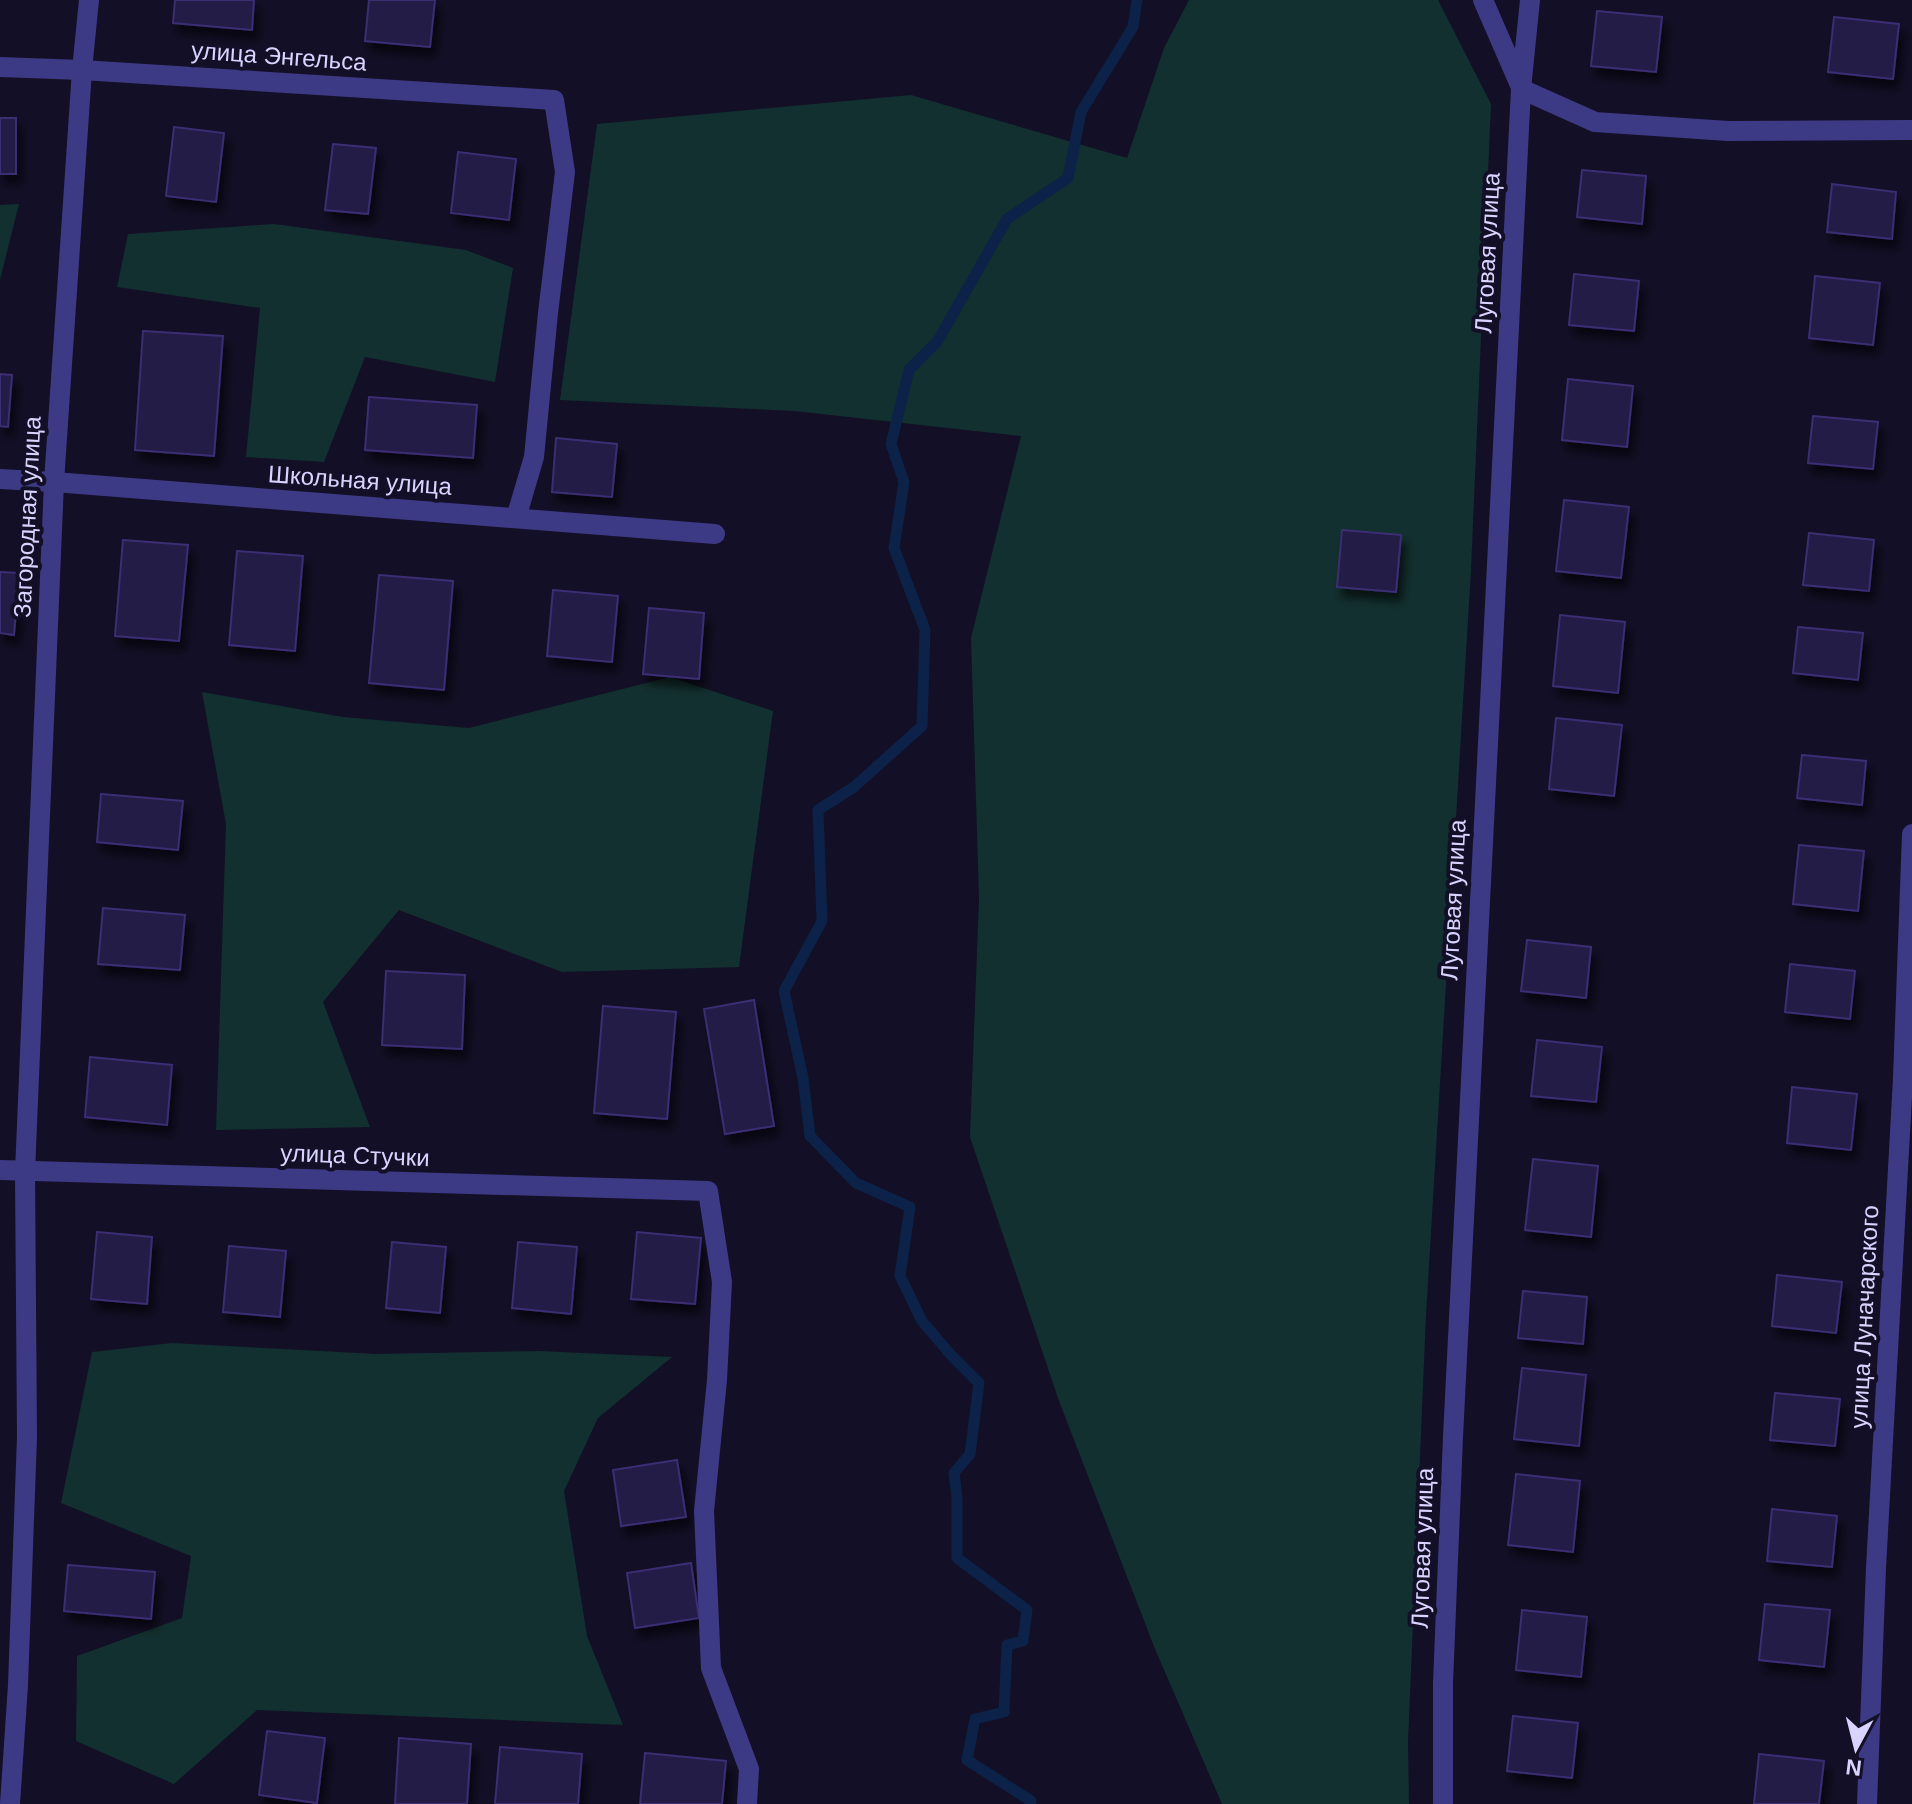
<svg xmlns="http://www.w3.org/2000/svg" width="1912" height="1804" font-family="Helvetica,sans-serif">
<style>
.green{fill:#12302f}
.lines{fill:none;stroke-linecap:round;stroke-linejoin:round}
.stream{stroke:#0c2248;stroke-width:11}
.building{fill:#241b47;stroke:#3b2d73;stroke-width:2;filter:url(#shadow)}
.minor{stroke:#3d3a85;stroke-width:20}
.labels{text-anchor:middle;dominant-baseline:central;stroke-width:8;stroke-linejoin:round;paint-order:stroke}
.street-label{font-size:24px;fill:#d9d4ff;stroke:#130f26}
</style>
<defs>
<filter id="shadow"><feDropShadow dx="5" dy="9" stdDeviation="4" flood-color="#0009"/></filter>
</defs>
<rect width="100%" height="100%" fill="#130f26"/>
<g class="green">
<path d="M1189,0H1438L1491,104L1471,570L1426,1315L1408,1742L1409,1804H1222L1155,1649L1059,1401L970,1137L979,898L971,638L1021,436L794,411L560,400L597,124L911,95L1127,158L1164,48Z"/>
<path d="M19,204L0,280V205Z"/>
<path d="M274,224L466,250L513,268L495,382L365,357L324,462L246,457L260,308L117,287L128,234Z"/>
<path d="M670,677L773,711L739,967L562,972L399,910L323,1002L370,1127L216,1130L226,824L202,692L343,717L469,728Z"/>
<path d="M172,1343L377,1354L539,1351L672,1357L598,1418L564,1491L587,1636L623,1725L257,1710L174,1784L76,1741L77,1656L182,1618L191,1556L61,1503L92,1352Z"/>
</g>
<g class="lines">
<path class="stream" d="M1031,1801L967,1760L975,1719L1004,1712L1007,1645L1023,1641L1027,1610L957,1558V1498L954,1473L970,1454L979,1383L951,1355L922,1321L900,1276L910,1207L856,1183L810,1136L803,1078L784,991L822,921L818,810L854,787L922,726L925,630L894,548L904,482L891,444L909,370L937,342L1007,219L1068,178L1081,112L1133,27L1137,0"/>
</g>
<g class="building">
<path d="M175,0H254L252,30L173,23Z"/>
<path d="M369,0H435L430,47L365,41Z"/>
<path d="M1597,11L1662,17L1656,72L1591,66Z"/>
<path d="M1834,17L1899,24L1893,79L1828,72Z"/>
<rect x="0" y="118" width="16" height="56"/>
<path d="M174,127L224,133L216,202L166,196Z"/>
<path d="M333,144L376,148L368,214L325,210Z"/>
<path d="M458,152L516,159L509,220L451,213Z"/>
<path d="M1582,170L1646,176L1642,224L1577,217Z"/>
<path d="M1832,184L1896,192L1892,239L1827,232Z"/>
<path d="M1574,274L1639,281L1634,331L1569,325Z"/>
<path d="M1815,276L1880,283L1873,345L1809,338Z"/>
<path d="M143,331L223,336L214,456L135,450Z"/>
<path d="M0,374L12,375L8,427L0,426Z"/>
<path d="M1568,379L1633,386L1627,447L1562,440Z"/>
<path d="M369,397L477,405L473,458L365,450Z"/>
<path d="M1813,416L1878,422L1873,469L1808,463Z"/>
<path d="M556,438L617,444L612,497L552,492Z"/>
<path d="M1564,500L1629,507L1621,578L1556,571Z"/>
<path d="M1342,530L1401,535L1396,592L1337,587Z"/>
<path d="M1809,533L1874,540L1869,591L1803,585Z"/>
<path d="M123,540L188,545L179,641L115,636Z"/>
<path d="M237,551L303,556L295,651L229,645Z"/>
<path d="M0,572L19,573L14,635L0,633Z"/>
<path d="M379,575L453,581L444,690L369,683Z"/>
<path d="M553,590L618,596L612,662L547,656Z"/>
<path d="M649,608L704,613L699,679L643,674Z"/>
<path d="M1560,615L1625,622L1618,693L1553,686Z"/>
<path d="M1798,627L1863,633L1858,680L1793,673Z"/>
<path d="M1556,718L1622,725L1614,796L1549,789Z"/>
<path d="M1802,755L1866,761L1862,805L1797,798Z"/>
<path d="M101,794L183,801L178,850L97,842Z"/>
<path d="M1799,845L1864,851L1858,911L1793,904Z"/>
<path d="M103,908L185,915L180,970L98,964Z"/>
<path d="M1527,940L1591,947L1586,998L1521,991Z"/>
<path d="M1790,964L1855,971L1850,1019L1785,1012Z"/>
<path d="M386,971L465,975L462,1049L382,1045Z"/>
<path d="M754,1000L774,1126L725,1134L704,1009Z"/>
<path d="M603,1006L676,1012L667,1119L594,1113Z"/>
<path d="M1537,1040L1602,1047L1596,1102L1531,1096Z"/>
<path d="M90,1057L172,1065L167,1125L85,1117Z"/>
<path d="M1792,1087L1857,1094L1851,1150L1787,1143Z"/>
<path d="M1533,1159L1598,1166L1591,1237L1525,1230Z"/>
<path d="M97,1232L152,1237L147,1304L91,1299Z"/>
<path d="M637,1232L701,1238L695,1304L631,1299Z"/>
<path d="M392,1242L446,1247L440,1313L386,1308Z"/>
<path d="M518,1242L577,1247L571,1314L512,1308Z"/>
<path d="M229,1246L286,1251L280,1317L223,1312Z"/>
<path d="M1777,1275L1842,1282L1836,1333L1772,1326Z"/>
<path d="M1523,1291L1587,1297L1583,1344L1518,1338Z"/>
<path d="M1522,1368L1586,1375L1579,1446L1514,1439Z"/>
<path d="M1775,1393L1840,1399L1835,1446L1770,1440Z"/>
<path d="M677,1460L686,1517L621,1526L613,1470Z"/>
<path d="M1516,1474L1580,1481L1573,1552L1508,1545Z"/>
<path d="M1772,1509L1837,1516L1832,1567L1767,1561Z"/>
<path d="M691,1563L699,1618L635,1628L627,1573Z"/>
<path d="M68,1565L155,1572L151,1619L64,1611Z"/>
<path d="M1765,1604L1830,1610L1824,1667L1759,1660Z"/>
<path d="M1522,1610L1587,1617L1581,1677L1516,1670Z"/>
<path d="M1513,1716L1578,1723L1572,1778L1507,1771Z"/>
<path d="M267,1731L325,1738L317,1803L259,1795Z"/>
<path d="M399,1738L471,1744L467,1804H395Z"/>
<path d="M500,1747L582,1754L578,1804H495Z"/>
<path d="M645,1753L726,1761L722,1804H640Z"/>
<path d="M1759,1754L1824,1761L1819,1804H1754Z"/>
</g>
<g class="lines">
<g class="minor">
<path d="M1483,0L1520,85"/>
<path d="M0,67L82,70L554,100L565,172L548,313L534,457L516,518"/>
<path d="M1521,89L1595,122L1728,131L1912,130"/>
<path d="M0,479L54,482L715,534"/>
<path d="M0,1170L708,1191L722,1282L717,1380L704,1511L711,1668L749,1769L747,1804"/>
<path d="M10,1804L18,1685L27,1437L25,1172L54,482L82,70L89,0"/>
<path d="M1443,1804V1683L1453,1437L1521,89L1530,0"/>
<path d="M1867,1804L1876,1568L1903,1078L1912,834"/>
</g>
</g>
<g class="labels">
<g class="street-label">
<text transform="translate(279 56) rotate(4)">улица Энгельса</text>
<text transform="translate(1487 253) rotate(-87)">Луговая улица</text>
<text transform="translate(360 480) rotate(4)">Школьная улица</text>
<text transform="translate(27 517) rotate(-87)">Загородная улица</text>
<text transform="translate(1453 900) rotate(-87)">Луговая улица</text>
<text transform="translate(355 1155) rotate(2)">улица Стучки</text>
<text transform="translate(1864 1317) rotate(-87)">улица Луначарского</text>
<text transform="translate(1422 1548) rotate(-88)">Луговая улица</text>
</g>
</g>
<g transform="translate(1856 1748) rotate(187)" stroke="#130f26" stroke-width="6" paint-order="stroke">
<path d="M0-6L14 30L0 20L-14 30Z" fill="#d9d4ff"/>
<text y="-12" font-size="22" font-weight="bold" text-anchor="middle" fill="#d9d4ff">N</text>
</g>
</svg>
